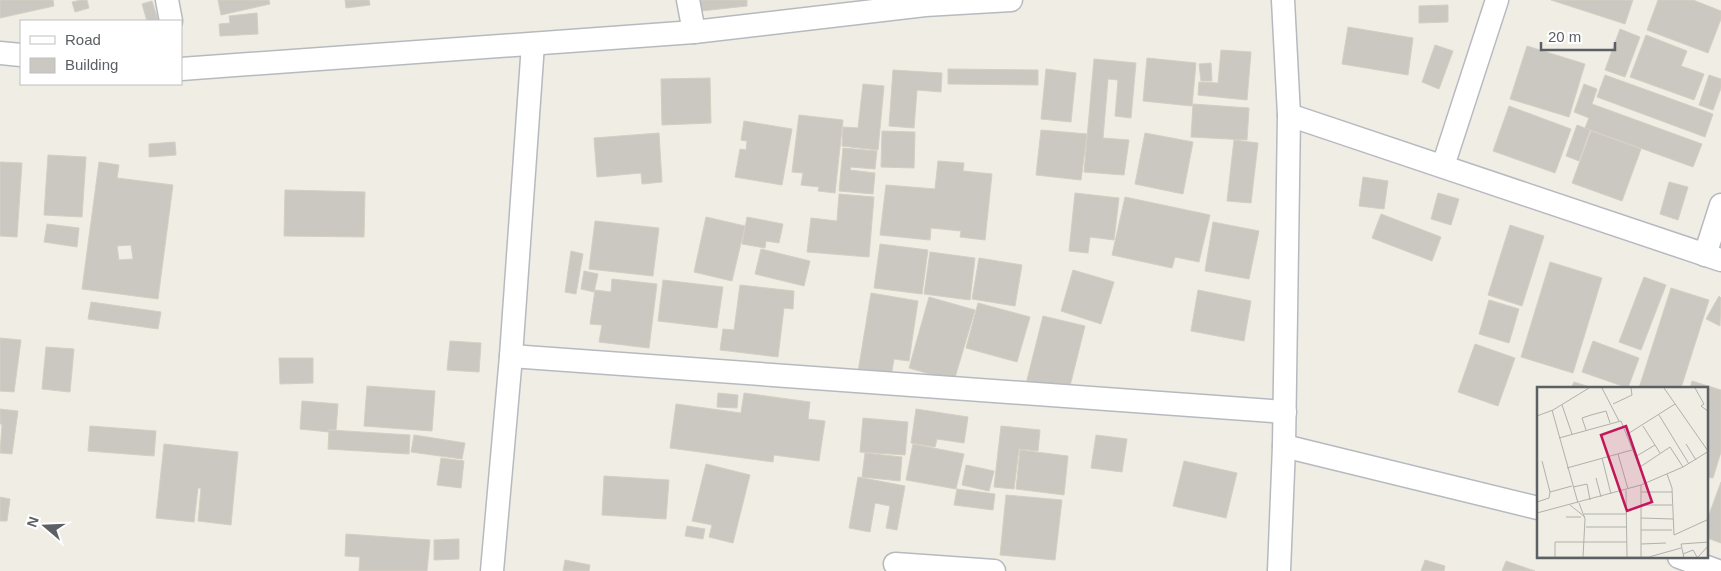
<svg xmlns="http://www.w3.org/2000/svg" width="1721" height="571" font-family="Arial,sans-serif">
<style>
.building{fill:#cac8c1;stroke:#d4cfc2;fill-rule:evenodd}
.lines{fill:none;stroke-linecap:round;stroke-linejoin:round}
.street-casing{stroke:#b6babf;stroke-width:25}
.street{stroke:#fff;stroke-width:22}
.inset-road{fill:none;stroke:#b0b1ad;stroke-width:1}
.view{fill:#c2185b;fill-opacity:0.15;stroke:#c2185b;stroke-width:2.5}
.inset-edge{fill:none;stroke:#5c6065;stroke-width:2.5}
</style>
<rect width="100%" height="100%" fill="#efede4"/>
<g class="building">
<path d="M0,0H53L54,6L0,18Z"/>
<path d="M81,0H87L89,8L75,12L72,2Z"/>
<path d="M218,0H269L270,4L221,15Z"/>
<path d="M345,0H369L370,5L346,8Z"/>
<path d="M700,0H747V6L701,11Z"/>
<path d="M1551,0H1633L1625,24Z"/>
<path d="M1658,0H1693L1721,11V19L1708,53L1647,30Z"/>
<path d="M152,1L158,20L147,21L142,4Z"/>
<path d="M1448,5V22L1419,23V6Z"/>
<path d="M257,13L258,34L220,36L219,24L230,23L229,16Z"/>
<path d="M1348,27L1413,38L1408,75L1342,64Z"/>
<path d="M1620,29L1640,37L1625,77L1605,70Z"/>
<path d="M1646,35L1687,51L1681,66L1704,74L1694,100L1630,77Z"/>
<path d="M1435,45L1453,51L1439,89L1422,82Z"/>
<path d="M1527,46L1585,64L1569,117L1510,99Z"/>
<path d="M1221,50L1251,52L1247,100L1198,95L1199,82L1218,83Z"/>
<path d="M1147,58L1196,63L1192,106L1143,101Z"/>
<path d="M1094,59L1136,63L1131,118L1115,116L1118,80L1108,79L1103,138L1129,140L1124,175L1084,172Z"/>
<path d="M1211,63L1212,81H1201L1199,64Z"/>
<path d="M948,69L1038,70V85L948,84Z"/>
<path d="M1046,69L1076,73L1071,122L1041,119Z"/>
<path d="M893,70L942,73L941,92L917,90L914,128L889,126Z"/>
<path d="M1605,75L1713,114L1705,137L1597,97Z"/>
<path d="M1709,75L1721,79V88L1713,110L1699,105Z"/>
<path d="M710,78L711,123L662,125L661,79Z"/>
<path d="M863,84L884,86L878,150L842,146L843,127L858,128Z"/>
<path d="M1584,84L1597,89L1592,104L1702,144L1693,167L1585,128L1589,118L1574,112Z"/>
<path d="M1193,104L1249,108L1247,140L1191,137Z"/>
<path d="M1509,106L1571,129L1555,173L1493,151Z"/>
<path d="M799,115L843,120L835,193L818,191L819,187L801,185L803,173L792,172Z"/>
<path d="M744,121L792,129L782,185L735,177L740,149L746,150L747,141L741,140Z"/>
<path d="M1577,125L1590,130L1579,161L1566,156Z"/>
<path d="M1041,130L1087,134L1081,180L1036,175Z"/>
<path d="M882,131L915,132L914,168L881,167Z"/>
<path d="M1591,131L1641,149L1622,201L1572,183Z"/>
<path d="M659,133L662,182L642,184L641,173L597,177L594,138Z"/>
<path d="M1145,133L1193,142L1183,194L1135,184Z"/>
<path d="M1234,140L1258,143L1251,203L1227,201Z"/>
<path d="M175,142L176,155L149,157V144Z"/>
<path d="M843,148L877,151L875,169L851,167L850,170L875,173L873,194L839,191Z"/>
<path d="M48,155L86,157L82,217L44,215Z"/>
<path d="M938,161L964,163L963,171L992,174L985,240L960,237L961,231L931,228L930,240L880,235L886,185L935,189Z"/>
<path d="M0,162L22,163L17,237L0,236Z"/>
<path d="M99,162L119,165L117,178L173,185L158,299L82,289ZM131,245L133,259L119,260L117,246Z"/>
<path d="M1363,177L1388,181L1384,209L1359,206Z"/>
<path d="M1669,182L1688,187L1678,220L1660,214Z"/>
<path d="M285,190L365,192L364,237L284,236Z"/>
<path d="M1075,193L1119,198L1114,240L1090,237L1088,253L1069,251Z"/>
<path d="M1438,193L1459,199L1451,225L1431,219Z"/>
<path d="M839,194L874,197L869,257L807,252L811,218L837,221Z"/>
<path d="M1125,197L1210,215L1199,262L1175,257L1172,268L1112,255Z"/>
<path d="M1381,214L1441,237L1432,261L1372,238Z"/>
<path d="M706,217L745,226L732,281L694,272Z"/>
<path d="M747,217L783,224L779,243L766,241L765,248L742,244Z"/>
<path d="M595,221L659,228L653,276L589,269Z"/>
<path d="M1213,222L1259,231L1249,279L1205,271Z"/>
<path d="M47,224L79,228L77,247L44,242Z"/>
<path d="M1510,225L1544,236L1522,306L1488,295Z"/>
<path d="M880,244L928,250L922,294L874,288Z"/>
<path d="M761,249L810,261L804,286L755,274Z"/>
<path d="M571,251L583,254L576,294L565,292Z"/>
<path d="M930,252L975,258L970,300L924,294Z"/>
<path d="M979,258L1022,265L1015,306L972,299Z"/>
<path d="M1550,262L1602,278L1573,373L1521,357Z"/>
<path d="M1073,270L1114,282L1101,324L1061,311Z"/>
<path d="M584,271L598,274L594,292L581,289Z"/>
<path d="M1644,277L1666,285L1641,350L1619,342Z"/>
<path d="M612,279L657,284L649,348L599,342L602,325L590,324L595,290L611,292Z"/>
<path d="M663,280L723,287L717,328L658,321Z"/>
<path d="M740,285L794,291L793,309L784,308L778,357L720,350L723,329L734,330Z"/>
<path d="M1671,288L1709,300L1681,388H1639Z"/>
<path d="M1198,290L1251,301L1244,341L1191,331Z"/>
<path d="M871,293L918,301L909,361L894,359L890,383L857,378Z"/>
<path d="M1719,296L1721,298L1720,326L1706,319Z"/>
<path d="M929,297L975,310L954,381L909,368Z"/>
<path d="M1489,300L1519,309L1509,343L1479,334Z"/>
<path d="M91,302L161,312L158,329L88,319Z"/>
<path d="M978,303L1030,317L1017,362L966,348Z"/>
<path d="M1043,316L1085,326L1068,394L1026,384Z"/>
<path d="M0,338L21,340L14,392L0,391Z"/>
<path d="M450,341L481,343L479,372L447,370Z"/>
<path d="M1593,341L1639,358L1628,388L1582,372Z"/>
<path d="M1475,344L1515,358L1498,406L1458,392Z"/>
<path d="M46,347L74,349L70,392L42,389Z"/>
<path d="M279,358H313V383L280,384Z"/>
<path d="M1692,381L1721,390V452L1713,478L1707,477V388H1690Z"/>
<path d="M1574,382L1593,388H1571Z"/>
<path d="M367,386L435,391L432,431L364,426Z"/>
<path d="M718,393L738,395L737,408L717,407Z"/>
<path d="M744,393L810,402L808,419L825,421L819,461L774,455L773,462L670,448L676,404L741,413Z"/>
<path d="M302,401L338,404L336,430L329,429V432L300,429Z"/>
<path d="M0,409L18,411L12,454L0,453L2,424H0Z"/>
<path d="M916,409L968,417L964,443L937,439L935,447L911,443Z"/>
<path d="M863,418L908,422L905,455L860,452Z"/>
<path d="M90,426L156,431L154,456L88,451Z"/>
<path d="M1001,426L1040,430L1038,451L1019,449L1014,489L994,487Z"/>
<path d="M329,430L410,435L409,454L328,449Z"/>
<path d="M414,435L465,443L462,459L411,452Z"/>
<path d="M1096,435L1127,439L1122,472L1091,468Z"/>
<path d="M164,444L238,452L231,525L198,521L201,488H198L194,522L156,518Z"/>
<path d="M913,444L964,454L956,489L906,480Z"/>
<path d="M1020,450L1068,456L1064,495L1016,489Z"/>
<path d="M865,453L902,457L900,481L862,477Z"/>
<path d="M441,458L464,461L461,488L437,485Z"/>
<path d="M1184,461L1237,473L1226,518L1173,506Z"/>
<path d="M706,464L750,475L733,543L709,537L712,525L692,521Z"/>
<path d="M966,465L994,471L989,491L962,485Z"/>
<path d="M604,476L669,480L666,519L602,515Z"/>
<path d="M858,477L905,486L897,530L886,528L890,506L875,503L870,532L849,528Z"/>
<path d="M1721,482V543L1707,538V520Z"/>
<path d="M957,489L995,494L993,510L954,505Z"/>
<path d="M1006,495L1062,500L1055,560L1000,555Z"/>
<path d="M0,497L10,499L7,521H0Z"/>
<path d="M687,526L705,529L703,539L685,536Z"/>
<path d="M346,534L430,540L427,571H359L360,557L345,556Z"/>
<path d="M459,539V559L434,560V540Z"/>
<path d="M565,560L590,565L589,571H563Z"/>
<path d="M1425,560L1445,566L1444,571H1421Z"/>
<path d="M1506,561L1535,571H1502Z"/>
</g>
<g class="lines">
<defs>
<g id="street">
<path d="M167,0L171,21"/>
<path d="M688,0L694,32"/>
<path d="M0,53L21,55"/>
<path d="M181,69L694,32L925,5L1011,0"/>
<path d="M1289,115L1721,260"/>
<path d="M1443,166L1497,0"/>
<path d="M1705,255L1721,205"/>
<path d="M511,356L1285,412"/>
<path d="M1284,446L1538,508"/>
<path d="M1679,557L1718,571"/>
<path d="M895,564L994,571"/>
<path d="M492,571L511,356L533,44"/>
<path d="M1279,571L1284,446L1289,115L1283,0"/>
</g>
</defs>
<use href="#street" class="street-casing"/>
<use href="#street" class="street"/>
</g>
<g transform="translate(1537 387)">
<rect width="171" height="171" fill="#efede4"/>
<path class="inset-road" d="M65,1L82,34M127,1L171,64M158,1L167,17L164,19L172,25M76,17L95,8L94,1M25,18L35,47M15,23L41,116M122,28L152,77M0,29L16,23L52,1M106,39L123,66M49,43L45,31L54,28L69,24L73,36M89,48L138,17M22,51L84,34L109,96M149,57L159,73M81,67L91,102M98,70L118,58M65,71L74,107M103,80L133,60L146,80M30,81L95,63M78,87L83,105M130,87L135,101L137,148L172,132M59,91L64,110M104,98V171M36,100L50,97L53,113M89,103L90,170M13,105L35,99M104,105H135M0,115L12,111L13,105L5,74M42,116L48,132L46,170M33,118L48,130M104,118H135M0,126L104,98L146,80L172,64M47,127H90M29,130H44M104,131L136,132M49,140H90M104,143H135M104,157L129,156M146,167L156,163L160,170M0,170H112L144,161M18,170V155H90M161,170L172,158M147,171L144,157L172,155"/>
<path class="view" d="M89,39L115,115L90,124L64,48Z"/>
<rect width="171" height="171" class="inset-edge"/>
</g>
<rect x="20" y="20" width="162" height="65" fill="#ffffff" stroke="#bebfc1"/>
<rect x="30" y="36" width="25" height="8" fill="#ffffff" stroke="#bebfc1"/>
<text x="65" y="45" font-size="15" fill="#5c6065">Road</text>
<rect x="30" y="58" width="25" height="15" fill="#cac8c1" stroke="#bebfc1"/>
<text x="65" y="70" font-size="15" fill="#5c6065">Building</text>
<g transform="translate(45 526) rotate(289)" stroke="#ffffff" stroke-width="4" paint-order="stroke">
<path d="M0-4L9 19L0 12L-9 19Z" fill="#5c6065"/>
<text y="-8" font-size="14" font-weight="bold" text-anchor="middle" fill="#5c6065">N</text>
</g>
<path d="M1541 42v8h74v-8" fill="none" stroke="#5c6065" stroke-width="2.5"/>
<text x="1548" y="42" font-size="15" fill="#5c6065" stroke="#ffffff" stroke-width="4" paint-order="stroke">20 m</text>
</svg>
